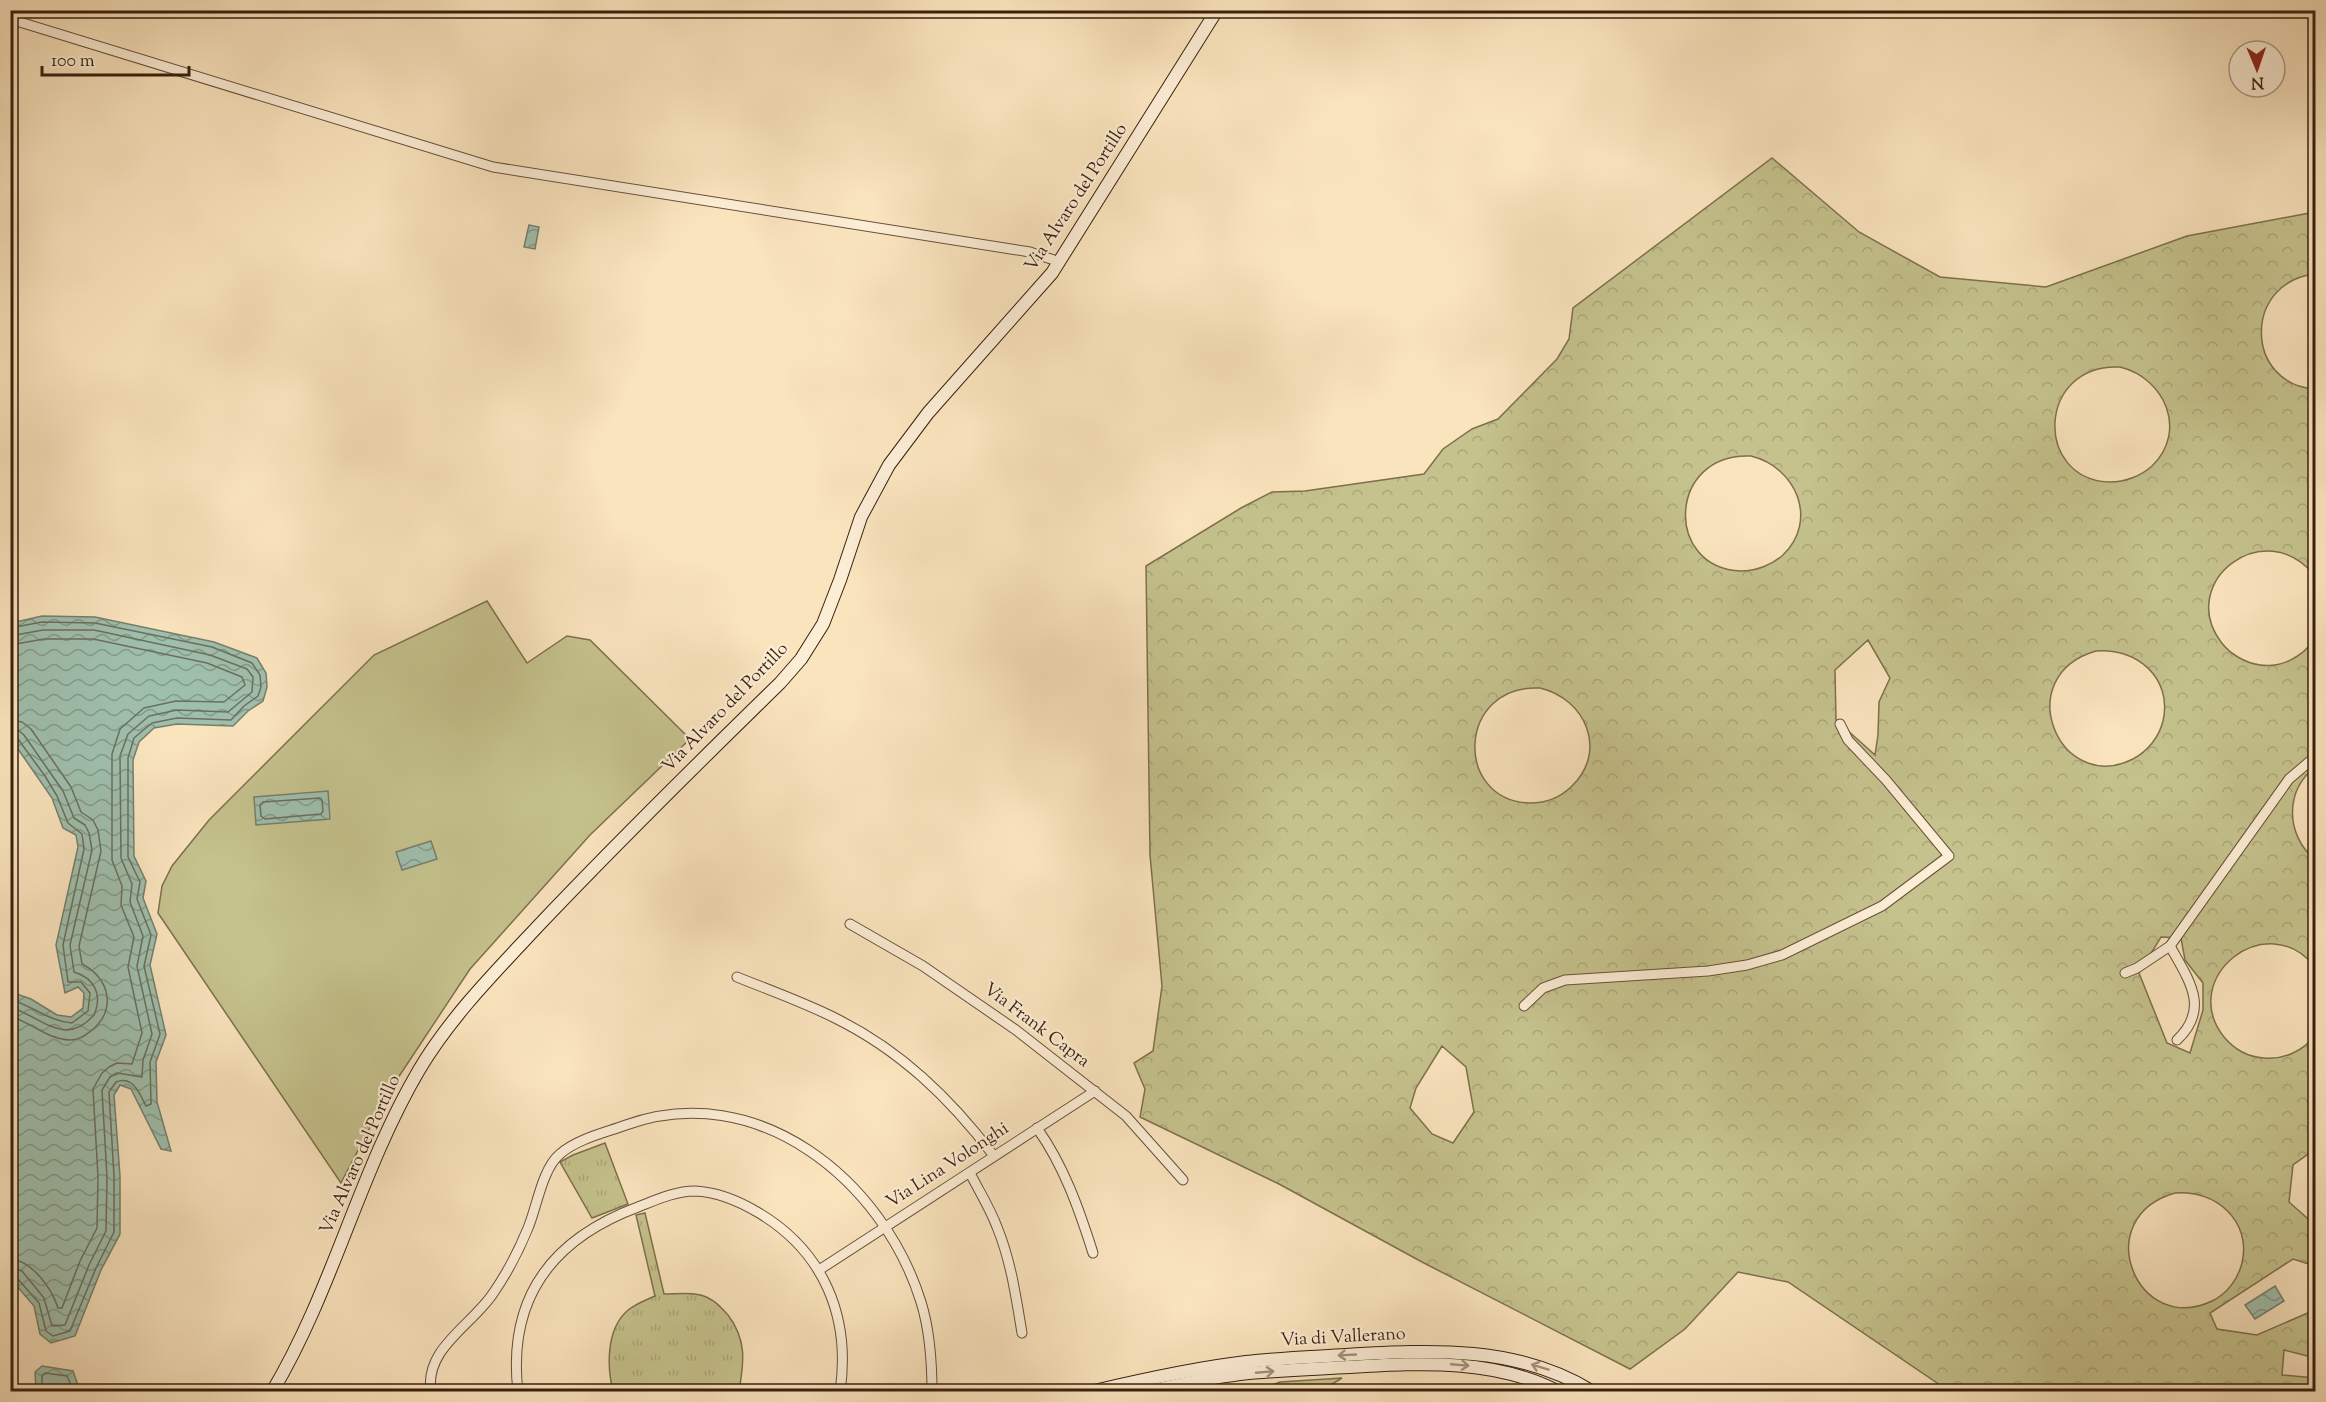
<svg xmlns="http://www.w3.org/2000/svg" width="2326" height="1402" font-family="'Sorts Mill Goudy',serif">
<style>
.grass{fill:url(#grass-tufts);stroke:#7e704d;stroke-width:1.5}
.forest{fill:url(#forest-crowns);stroke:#7e704d;stroke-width:1.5;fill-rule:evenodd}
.pitch{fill:#c5c28d;stroke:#7e704d;stroke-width:1.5}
.water{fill:url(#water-waves);stroke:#767f6d;stroke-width:1.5}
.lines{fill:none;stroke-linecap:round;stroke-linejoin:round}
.shore{stroke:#6c6f5d;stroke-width:1.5}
.street-casing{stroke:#685039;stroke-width:11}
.secondary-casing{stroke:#381f0d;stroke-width:14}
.street{stroke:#fcedd5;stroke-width:9}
.secondary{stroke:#fcedd5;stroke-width:12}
.oneway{stroke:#a4907b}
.labels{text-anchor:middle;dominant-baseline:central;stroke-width:4.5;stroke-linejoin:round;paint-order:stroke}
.street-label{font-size:18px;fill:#381f0d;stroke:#fcedd5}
</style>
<defs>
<pattern id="grass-tufts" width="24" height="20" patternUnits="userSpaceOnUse" patternTransform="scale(1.5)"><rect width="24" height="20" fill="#c5c28d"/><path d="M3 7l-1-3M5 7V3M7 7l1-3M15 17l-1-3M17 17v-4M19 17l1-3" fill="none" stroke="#aaa678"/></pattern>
<pattern id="forest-crowns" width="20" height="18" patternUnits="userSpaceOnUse" patternTransform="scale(1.5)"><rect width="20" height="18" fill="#c5c28d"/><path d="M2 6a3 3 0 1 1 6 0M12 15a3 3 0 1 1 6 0" fill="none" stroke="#aaa678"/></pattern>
<pattern id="water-waves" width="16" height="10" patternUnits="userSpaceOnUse" patternTransform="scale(1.5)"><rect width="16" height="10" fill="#9fbfad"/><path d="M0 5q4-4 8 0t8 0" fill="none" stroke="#839b8b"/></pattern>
</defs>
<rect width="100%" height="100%" fill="#fae4be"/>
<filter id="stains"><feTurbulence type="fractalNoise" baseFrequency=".00333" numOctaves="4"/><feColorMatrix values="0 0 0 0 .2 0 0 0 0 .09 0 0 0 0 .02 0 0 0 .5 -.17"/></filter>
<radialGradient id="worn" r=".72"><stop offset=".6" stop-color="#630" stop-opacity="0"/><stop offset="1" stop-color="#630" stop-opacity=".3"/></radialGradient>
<g class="grass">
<path d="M605,1143L628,1204L592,1218L560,1162L573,1155Z"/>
<path d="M645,1213L664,1294C678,1294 697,1291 710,1299C717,1302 723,1310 728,1315C747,1340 744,1362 739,1391H613C607,1367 606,1330 627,1311C635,1304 646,1300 655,1296L636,1215Z"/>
<path d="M1342,1378L1321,1391H1257L1280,1382Z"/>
</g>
<path class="forest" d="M1772,158L1859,232L1940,277L2046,287L2187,236L2315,212V274C2243,282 2244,384 2315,389V576C2265,513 2176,582 2221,642C2230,654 2245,663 2260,665C2282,668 2302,657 2315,639V767C2284,792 2286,835 2315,860V967C2267,906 2177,978 2224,1037C2234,1049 2248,1057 2264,1058C2283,1060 2304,1051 2315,1035V1149L2293,1165L2289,1202L2315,1225V1266L2293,1259L2210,1313L2217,1329L2257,1335L2310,1312L2315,1320V1358L2284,1350L2282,1375L2315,1378V1391H1949L1788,1282L1738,1272L1685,1329L1630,1369L1422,1262L1279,1184L1140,1117L1145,1089L1134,1063L1153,1051L1162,986L1150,855L1146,566L1241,508L1272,492L1305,491L1424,474L1443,449L1472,429L1498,419L1557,359L1569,339L1573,308ZM2120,367C2165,378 2188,431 2152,466C2141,476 2125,482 2110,482C2033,480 2037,363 2120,367ZM1751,456C1796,467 1819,520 1783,555C1772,565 1756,571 1741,571C1663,568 1668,452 1751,456ZM1868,640L1890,678L1879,702L1878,735L1875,755L1836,720L1835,670ZM2096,651C2136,647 2173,678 2163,721C2159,737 2148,751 2133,759C2059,796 2009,676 2096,651ZM1540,688C1586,699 1608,751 1572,786C1561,797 1546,803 1530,803C1453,801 1457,684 1540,688ZM2161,937L2181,938L2185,960L2203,983V1010L2190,1053L2167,1043L2139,973ZM1442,1046L1466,1067L1474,1112L1453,1143L1432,1134L1410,1108L1416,1088ZM2175,1193C2215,1189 2252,1221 2242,1263C2238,1279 2227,1294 2212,1301C2137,1337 2088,1218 2175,1193Z"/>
<path class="pitch" d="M487,601L527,663L567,636L590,640L690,739L590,835L470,969L388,1093L341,1183L158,913L162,886L172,866L209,820L374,655Z"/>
<g class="water">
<path d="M529,225L539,227L535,249L524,247Z"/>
<path d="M42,616L95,617L214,642L257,658L266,673L267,687L263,701L248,711L233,726L177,724L154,728L139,742L133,760L134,856L146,881L143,898L157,934L150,965L166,1035L156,1062L157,1102L171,1151L161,1149L131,1089L120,1085L114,1095L120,1176V1234L101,1270L75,1336L51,1343L40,1334L34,1306L10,1278L11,992L31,999L57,1015L71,1017L83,1008L84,993L78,987L65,993L56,945L78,847L76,835L63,828L52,798L11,739V623Z"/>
<path d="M328,791L330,819L256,825L254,797Z"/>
<path d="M431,841L437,859L402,870L396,852Z"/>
<path d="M2275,1286L2284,1301L2255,1319L2245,1305Z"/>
<path d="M42,1366L73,1371L80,1391H36L35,1372Z"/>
</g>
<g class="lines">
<g class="shore">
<path d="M10,628L42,622L95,623L212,647L252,663L260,675L261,687L258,696L244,706L231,720L177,718L152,723L134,738L128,758V857L140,882L137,899L151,935L144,966L160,1034L150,1062L151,1104L146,1106C140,1094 133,1075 116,1082L109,1092L114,1176V1232L96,1268L70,1331L53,1336L46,1331L39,1303L17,1278L10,1276"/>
<path d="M10,636L43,630H94L210,655L247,669L253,677L252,692L228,712L177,710L149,716L128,734L120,756L121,858L132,884L130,902L143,936L137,966L152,1034L143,1060L142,1077L117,1073L110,1077L102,1090L107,1177L106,1231L89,1265L65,1325L52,1326L44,1298L22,1271L10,1268"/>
<path d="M10,645L44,639H93L207,663L242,677L245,685L224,702L176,701L144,708L120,729L112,754V860L122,886L121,905L134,937L128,967L142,1033L132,1064L117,1063L109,1067L102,1073L93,1089L98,1177L97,1228L80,1261L62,1308H58C52,1289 32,1260 10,1259"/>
<path d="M10,720L22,722L31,729L71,787L81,812L93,820L98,830L101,851L79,946L82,964C110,978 117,1010 91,1031C84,1036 79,1040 70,1040C47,1039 32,1023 10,1016"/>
<path d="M10,729L18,730L24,735L63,791L74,818L85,825L89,833L92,850L70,945L74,972C94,978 103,994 94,1015C65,1048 42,1017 10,1007"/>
<path d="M10,737L18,739L45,776L57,796L68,823L82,834L84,849L63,945L68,982H81L90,993L88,1011L72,1023C49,1021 32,1006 10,999"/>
<path d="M320,798L322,800L323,811L321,814L265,819L261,816L260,805L263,802Z"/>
<path d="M42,1392V1375L45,1373L67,1376L74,1392"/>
</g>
<defs>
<g id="street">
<path d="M10,19L493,167L1030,252L1060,262"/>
<path d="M850,924L923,966L1016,1030L1126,1116L1183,1180"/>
<path d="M2170,946C2188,979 2211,1008 2177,1040"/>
<path d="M2125,973L2137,968L2170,946L2289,779L2316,756"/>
<path d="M737,977C769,990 803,1002 835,1018C900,1050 950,1098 994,1156"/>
<path d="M1524,1006L1543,988L1565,980L1708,971L1747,965L1782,955L1882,906L1949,856L1886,780L1848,740L1840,724"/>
<path d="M1037,1128C1064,1166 1079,1209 1093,1253"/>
<path d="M970,1173C979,1191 990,1208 997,1227C1011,1261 1016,1297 1022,1333"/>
<path d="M819,1270L1095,1091"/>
<path d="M431,1392C424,1348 473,1325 494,1292C507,1273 519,1250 528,1228C537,1207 542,1169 560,1154C577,1139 604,1133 626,1125C757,1078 883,1180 921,1302C930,1331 932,1361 932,1392"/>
<path d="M518,1392C507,1298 552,1239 638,1207C656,1200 675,1191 695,1191C718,1192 739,1201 759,1213C824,1252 851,1317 840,1392"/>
</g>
<g id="secondary">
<path d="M272,1392C333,1290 359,1172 419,1070C451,1016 497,970 540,924C618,842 699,762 780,683L801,659L823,624L840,580L861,517L889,465L928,413L1052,273L1217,10"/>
<path d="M1090,1392C1141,1380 1194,1368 1246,1362C1279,1358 1313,1357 1346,1355C1431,1350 1518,1345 1593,1392"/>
<path d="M1146,1392C1177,1385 1208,1378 1240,1374C1276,1370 1313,1369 1349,1367C1420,1363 1494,1358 1559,1392"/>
</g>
</defs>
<use href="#street" class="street-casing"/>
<use href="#secondary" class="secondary-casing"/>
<use href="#street" class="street"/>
<use href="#secondary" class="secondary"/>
</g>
<defs><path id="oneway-shaft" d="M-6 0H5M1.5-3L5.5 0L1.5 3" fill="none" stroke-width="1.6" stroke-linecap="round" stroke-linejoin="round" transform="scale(1.5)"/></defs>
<g class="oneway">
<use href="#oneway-shaft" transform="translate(1347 1355) rotate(177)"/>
<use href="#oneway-shaft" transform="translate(1460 1365) rotate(5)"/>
<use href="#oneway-shaft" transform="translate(1540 1367) rotate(-163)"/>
<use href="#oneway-shaft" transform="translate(1265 1372) rotate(-5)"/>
</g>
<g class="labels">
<g class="street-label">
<text transform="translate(1077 198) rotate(-57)">Via Alvaro del Portillo</text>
<text transform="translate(726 708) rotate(-46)">Via Alvaro del Portillo</text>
<text transform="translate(1036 1026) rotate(37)">Via Frank Capra</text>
<text transform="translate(361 1155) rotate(-66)">Via Alvaro del Portillo</text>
<text transform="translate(948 1166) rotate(-33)">Via Lina Volonghi</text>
<text transform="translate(1343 1338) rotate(-3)">Via di Vallerano</text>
</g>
</g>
<rect width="2326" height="1402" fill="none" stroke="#fae4be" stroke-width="36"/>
<rect x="12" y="12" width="2302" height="1378" fill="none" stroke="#381f0d" stroke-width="3"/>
<rect x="18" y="18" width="2290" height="1366" fill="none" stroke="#381f0d" stroke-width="1.5"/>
<g transform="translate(2257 69) rotate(178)"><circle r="28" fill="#fcedd5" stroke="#ae9b85" stroke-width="1.5"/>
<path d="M0-4.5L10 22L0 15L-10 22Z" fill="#8f2418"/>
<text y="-9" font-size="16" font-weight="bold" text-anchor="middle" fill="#381f0d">N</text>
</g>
<path d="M42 66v9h147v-9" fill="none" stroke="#381f0d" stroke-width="3"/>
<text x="51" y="66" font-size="18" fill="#381f0d" stroke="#fcedd5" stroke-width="4.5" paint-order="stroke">100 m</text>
<rect width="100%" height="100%" filter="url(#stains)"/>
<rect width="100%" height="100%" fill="url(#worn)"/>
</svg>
